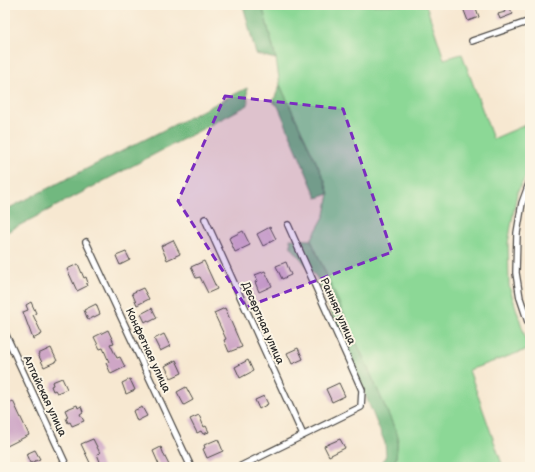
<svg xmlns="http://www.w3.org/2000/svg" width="535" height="472" font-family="'Balsamiq Sans',sans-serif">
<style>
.green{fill:#8cd896;stroke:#5c8260}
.forest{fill:#71b87f;stroke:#4e7255}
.building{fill:#cea6c6}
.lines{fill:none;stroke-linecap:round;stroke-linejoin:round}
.street-casing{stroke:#4a4744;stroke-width:8}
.street{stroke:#fff;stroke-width:5.5}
.marked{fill:#7b2cbf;fill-opacity:0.2;stroke:#7b2cbf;stroke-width:3;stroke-dasharray:8 5;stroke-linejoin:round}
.labels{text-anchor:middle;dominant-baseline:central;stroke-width:4;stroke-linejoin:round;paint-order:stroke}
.street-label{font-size:11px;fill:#2b2b2b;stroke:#fcf5e5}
</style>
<rect width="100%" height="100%" fill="#fcf5e5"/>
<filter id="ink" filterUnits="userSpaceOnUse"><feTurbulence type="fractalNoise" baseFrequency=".025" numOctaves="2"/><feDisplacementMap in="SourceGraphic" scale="8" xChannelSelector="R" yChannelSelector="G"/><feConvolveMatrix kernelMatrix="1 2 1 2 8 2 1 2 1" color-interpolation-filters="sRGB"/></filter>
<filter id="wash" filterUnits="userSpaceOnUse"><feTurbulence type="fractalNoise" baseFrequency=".012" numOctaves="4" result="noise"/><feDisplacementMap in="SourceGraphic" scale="16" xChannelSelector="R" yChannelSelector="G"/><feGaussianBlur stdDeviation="0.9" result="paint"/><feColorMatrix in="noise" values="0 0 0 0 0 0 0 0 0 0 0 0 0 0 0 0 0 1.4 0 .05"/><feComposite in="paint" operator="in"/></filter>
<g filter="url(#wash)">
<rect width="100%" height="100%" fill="#f7e8d1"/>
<path class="green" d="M262,5H426L444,59L462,54L493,139L530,123V168L517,193L508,243L509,286L529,349L469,370L503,467H392L396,458L398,436L311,240L325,215L329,194L324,179L280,85L276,59Z"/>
<g class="forest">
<path d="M243,5H262L276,59L256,54Z"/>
<path d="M280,85L324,179L329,194L317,198L278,106L273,102Z"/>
<path d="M247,88L248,105L5,233V210Z"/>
<path d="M290,239L311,240L398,436L396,458L392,467H364L381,465L386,455L385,443L317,278L291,247Z"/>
</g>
<g id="blocks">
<g class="building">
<path d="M472,5H475L479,17L468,21L463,8Z"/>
<path d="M502,5H508L513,14L500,19L498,14L505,12Z"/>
<path d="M270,227L276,239L263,246L257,234Z"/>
<path d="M243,231L250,245L235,252L229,238Z"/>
<path d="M173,240L180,254L167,260L161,246Z"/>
<path d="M126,252L130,260L120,265L116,256Z"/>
<path d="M204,261L217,289L208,293L200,277L196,278L191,267Z"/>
<path d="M286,262L291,275L282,279L276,266Z"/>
<path d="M78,264L84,278L86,277L88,283L86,284L87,286L77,291L67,269Z"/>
<path d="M265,271L272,286L259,292L255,282L258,281L255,275Z"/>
<path d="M143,288L149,299L137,305L132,293Z"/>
<path d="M31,302L36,313L33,315L42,334L33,339L23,312L28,310L26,305Z"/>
<path d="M96,304L100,314L88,320L84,310Z"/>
<path d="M152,308L157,318L149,322L148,320L145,322L141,314Z"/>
<path d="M225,308L242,347L229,352L224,340L226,339L214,313Z"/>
<path d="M108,330L114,343L110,344L117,358L120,357L125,367L111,374L106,363L109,362L103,348L100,349L94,337Z"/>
<path d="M164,334L170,346L160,351L154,339Z"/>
<path d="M51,348L57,361L44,367L38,354Z"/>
<path d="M298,348L303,359L292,364L287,353Z"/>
<path d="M176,360L182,373L171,378L165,366Z"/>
<path d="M248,360L253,371L240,378L235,367Z"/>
<path d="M62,378L67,389L57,393L55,390L53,391L51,386L53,385L52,382Z"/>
<path d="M130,379L135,390L126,394L122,383Z"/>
<path d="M339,383L345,396L332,402L326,389Z"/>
<path d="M186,387L193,400L184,405L177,392Z"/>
<path d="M264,396L268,404L259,409L255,400Z"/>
<path d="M13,401L29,435L5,447V406Z"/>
<path d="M77,405L78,408L81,406L83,412L80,414L84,421L72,426L70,422L68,423L66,418L68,417L65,410Z"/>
<path d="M142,407L147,416L137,421L133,411Z"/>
<path d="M199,415L204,427L206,426L209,432L203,434L201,431L197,433L190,419Z"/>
<path d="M93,439L100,453L97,454L102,467H92L81,444Z"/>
<path d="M218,439L223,451L207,458L203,449L205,448L204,445Z"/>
<path d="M340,439L345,448L329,456L324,446Z"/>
<path d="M161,447L164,455L170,467H160L153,451Z"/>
<path d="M35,450L40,459L30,463L26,454Z"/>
</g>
</g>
</g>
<g filter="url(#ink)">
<use href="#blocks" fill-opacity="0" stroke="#4a4744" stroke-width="1"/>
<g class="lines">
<defs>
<g id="street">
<path d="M472,41L530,21"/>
<path d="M530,181L522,203L517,233L516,273L520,298L530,328"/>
<path d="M205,219L303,435"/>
<path d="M86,242L191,467"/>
<path d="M5,333L67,467"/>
<path d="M239,467L361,407L362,390L288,225"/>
</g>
</defs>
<use href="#street" class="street-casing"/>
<use href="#street" class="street"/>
</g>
</g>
<path class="marked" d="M225,96L343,109L392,252L246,307L178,201Z"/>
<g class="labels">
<g class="street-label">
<text transform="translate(338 311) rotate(66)">Ранняя улица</text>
<text transform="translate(263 323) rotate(66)">Десертная улица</text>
<text transform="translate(148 350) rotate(65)">Конфетная улица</text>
<text transform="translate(45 396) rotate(65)">Алтайская улица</text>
</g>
</g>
<rect width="535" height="472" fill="none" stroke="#fcf5e5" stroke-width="20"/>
</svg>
